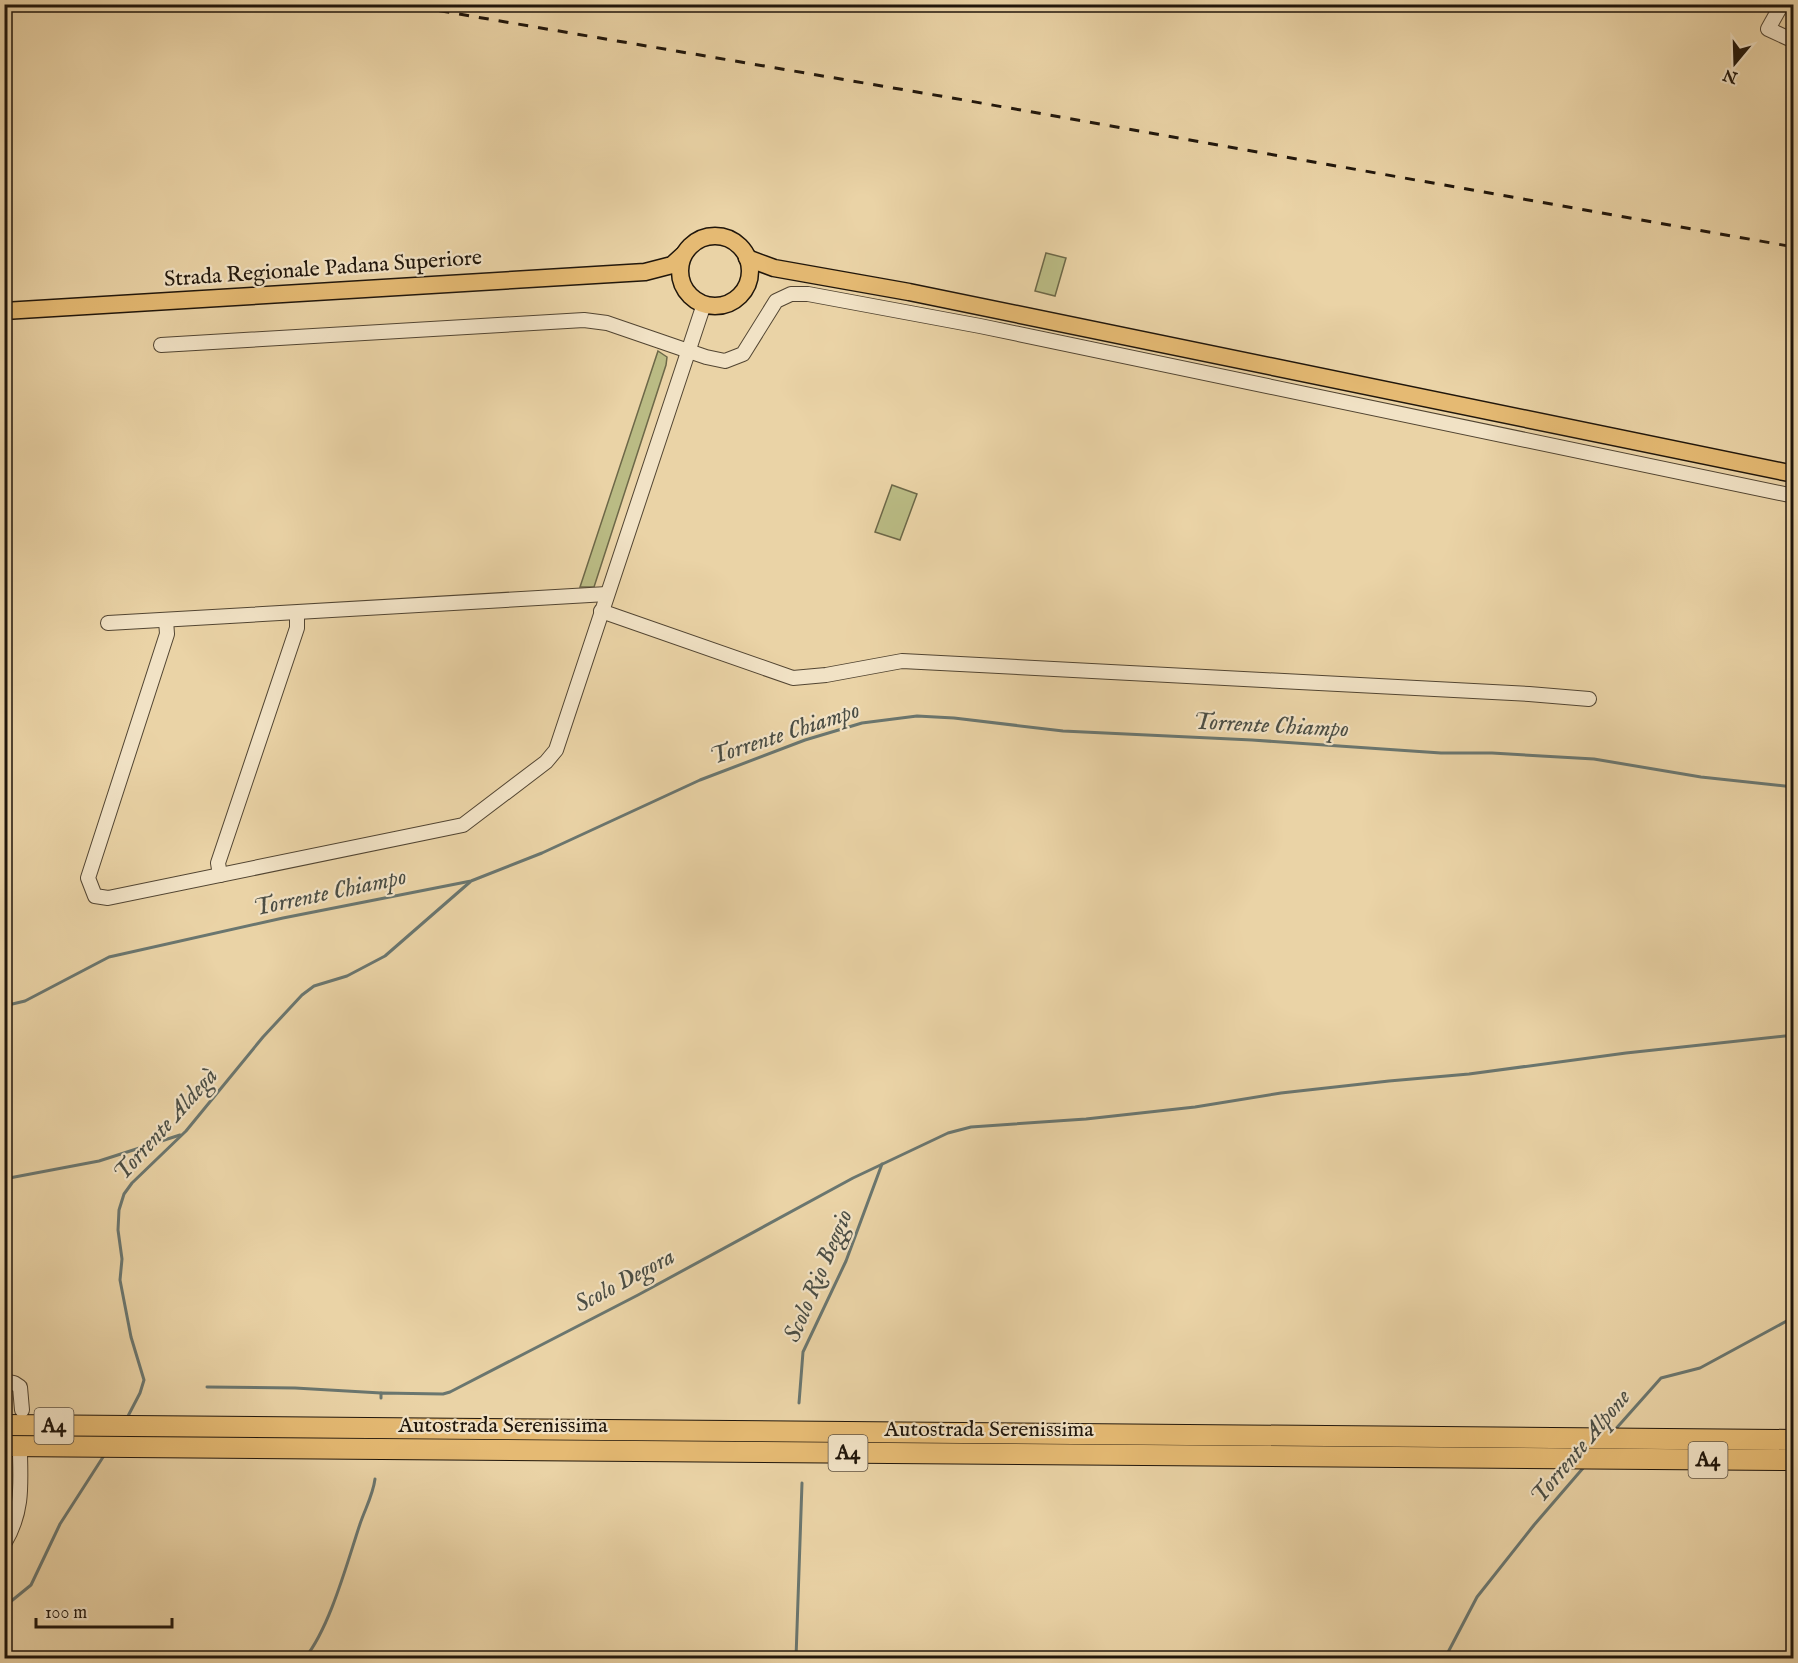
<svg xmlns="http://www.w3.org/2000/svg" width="1798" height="1663" font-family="'IM FELL English',serif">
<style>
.green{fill:#babb84;stroke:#6d6848;stroke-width:1.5}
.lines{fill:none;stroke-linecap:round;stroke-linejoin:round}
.stream{stroke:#6a766f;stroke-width:3}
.minor-casing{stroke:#524532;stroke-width:16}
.major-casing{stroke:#20160b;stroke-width:19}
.highway-casing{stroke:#20160b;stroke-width:22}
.minor{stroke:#f1e2c5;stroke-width:14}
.major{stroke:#e5ba73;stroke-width:16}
.highway{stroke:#e5ba73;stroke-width:20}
.rail{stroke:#20160b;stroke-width:3;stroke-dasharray:10 10;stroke-linecap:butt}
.labels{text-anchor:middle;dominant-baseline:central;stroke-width:4.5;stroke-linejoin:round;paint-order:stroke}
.shield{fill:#f1e2c5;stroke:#5f5343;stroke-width:1.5}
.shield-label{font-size:21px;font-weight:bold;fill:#20160b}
.street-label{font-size:22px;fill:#20160b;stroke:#f1e2c5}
.water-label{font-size:24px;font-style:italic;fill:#4b4e45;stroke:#f1e2c5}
</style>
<rect width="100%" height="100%" fill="#ead3a6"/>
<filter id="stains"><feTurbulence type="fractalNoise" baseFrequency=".00333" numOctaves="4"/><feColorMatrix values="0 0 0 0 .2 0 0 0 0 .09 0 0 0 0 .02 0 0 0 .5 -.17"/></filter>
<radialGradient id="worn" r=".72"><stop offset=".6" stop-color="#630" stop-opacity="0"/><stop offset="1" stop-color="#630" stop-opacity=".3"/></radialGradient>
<g class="green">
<path d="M1046,253L1066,258L1055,296L1035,291Z"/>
<path d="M658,351L667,357L666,365L594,587H580Z"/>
<path d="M892,485L917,494L900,540L875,532Z"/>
</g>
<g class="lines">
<g class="stream">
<path d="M4,1006L25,1001L109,957L283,918L471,881L542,853L700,780L805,740L862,723L917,716L954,718L1063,731L1252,740L1441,753H1492L1594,759L1701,777L1794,787"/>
<path d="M4,1179L99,1161L180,1135"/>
<path d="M207,1387L295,1388L381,1393"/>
<path d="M381,1398V1393L443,1394L450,1392L638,1295L853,1178L948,1133L971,1127L1086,1119L1195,1107L1281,1093L1389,1081L1469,1074L1626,1053L1794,1035"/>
<path d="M799,1403L803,1352L846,1261L882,1164"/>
<path d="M127,1418L140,1393L144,1380L131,1337L120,1280L122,1259L118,1230L119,1210L124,1194L132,1183L186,1131L263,1037L302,995L314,986L347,976L385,956L470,882"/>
<path d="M1613,1432L1661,1378L1700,1368L1794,1317"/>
<path d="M4,1607L31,1585L60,1524L105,1454"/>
<path d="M305,1658C330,1627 347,1563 360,1524C365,1509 373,1495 375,1479"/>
<path d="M796,1658L802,1483"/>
<path d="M1445,1658L1477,1597L1534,1525L1584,1467"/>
</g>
<defs>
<g id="minor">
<path d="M1782,4L1768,29L1794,41"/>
<path d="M161,345L584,320L607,323L706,357L725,361L743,354L776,301L791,294H808L980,326L1794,496"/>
<path d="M601,611L793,678L826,675L902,661L1529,694L1589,699"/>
<path d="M166,620L167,634L88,878L95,896L108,898L463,825L546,762L556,750L704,304"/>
<path d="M108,623L607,594"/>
<path d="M220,875L218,863L297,628V613"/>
<path d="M4,1381L14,1383L20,1387L22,1410"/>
<path d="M4,1544C22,1514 21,1489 20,1455"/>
</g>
<g id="major">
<circle cx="715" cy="271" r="35"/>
<path d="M747,258L774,268L909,292L1794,474"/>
<path d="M4,311L645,272L672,265L683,255"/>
</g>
<g id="highway">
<path d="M4,1425L1794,1440"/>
<path d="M4,1446L1794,1460"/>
</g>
</defs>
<use href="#minor" class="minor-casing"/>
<use href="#major" class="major-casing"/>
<use href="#highway" class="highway-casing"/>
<use href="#minor" class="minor"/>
<use href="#major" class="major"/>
<use href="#highway" class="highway"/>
<path class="rail" d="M400,4L964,100L1794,247"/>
</g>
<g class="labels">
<g class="shield">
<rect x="34.5" y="1408" width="39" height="36" rx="4.5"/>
<rect x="828.5" y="1435" width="39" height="36" rx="4.5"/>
<rect x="1688.5" y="1442" width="39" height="36" rx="4.5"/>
</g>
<g class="shield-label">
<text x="54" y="1426">A4</text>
<text x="848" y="1453">A4</text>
<text x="1708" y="1460">A4</text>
</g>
<g class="street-label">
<text transform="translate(323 269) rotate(-4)">Strada Regionale Padana Superiore</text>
<text x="503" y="1426">Autostrada Serenissima</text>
<text x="989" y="1430">Autostrada Serenissima</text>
</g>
<g class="water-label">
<text transform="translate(1271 726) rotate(3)">Torrente Chiampo</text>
<text transform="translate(785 734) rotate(-18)">Torrente Chiampo</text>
<text transform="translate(330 893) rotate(-12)">Torrente Chiampo</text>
<text transform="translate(166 1125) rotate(-48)">Torrente Aldegà</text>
<text transform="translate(819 1276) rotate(-67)">Scolo Rio Beggio</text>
<text transform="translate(625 1281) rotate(-28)">Scolo Degora</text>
<text transform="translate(1581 1447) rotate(-50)">Torrente Alpone</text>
</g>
</g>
<rect width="1798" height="1663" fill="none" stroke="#ead3a6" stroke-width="24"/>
<rect x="6" y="6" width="1786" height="1651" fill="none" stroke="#20160b" stroke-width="3"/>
<rect x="12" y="12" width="1774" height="1639" fill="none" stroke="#20160b" stroke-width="1.5"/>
<g transform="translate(1735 63) rotate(199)" stroke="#f1e2c5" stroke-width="4.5" paint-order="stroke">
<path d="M0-4.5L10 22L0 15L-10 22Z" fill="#20160b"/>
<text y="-9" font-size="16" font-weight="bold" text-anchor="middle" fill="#20160b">N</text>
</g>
<path d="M36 1618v9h136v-9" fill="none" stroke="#20160b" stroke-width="3"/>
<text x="45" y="1618" font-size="18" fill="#20160b" stroke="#f1e2c5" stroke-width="4.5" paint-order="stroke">100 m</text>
<rect width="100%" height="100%" filter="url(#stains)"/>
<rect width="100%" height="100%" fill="url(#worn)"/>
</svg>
